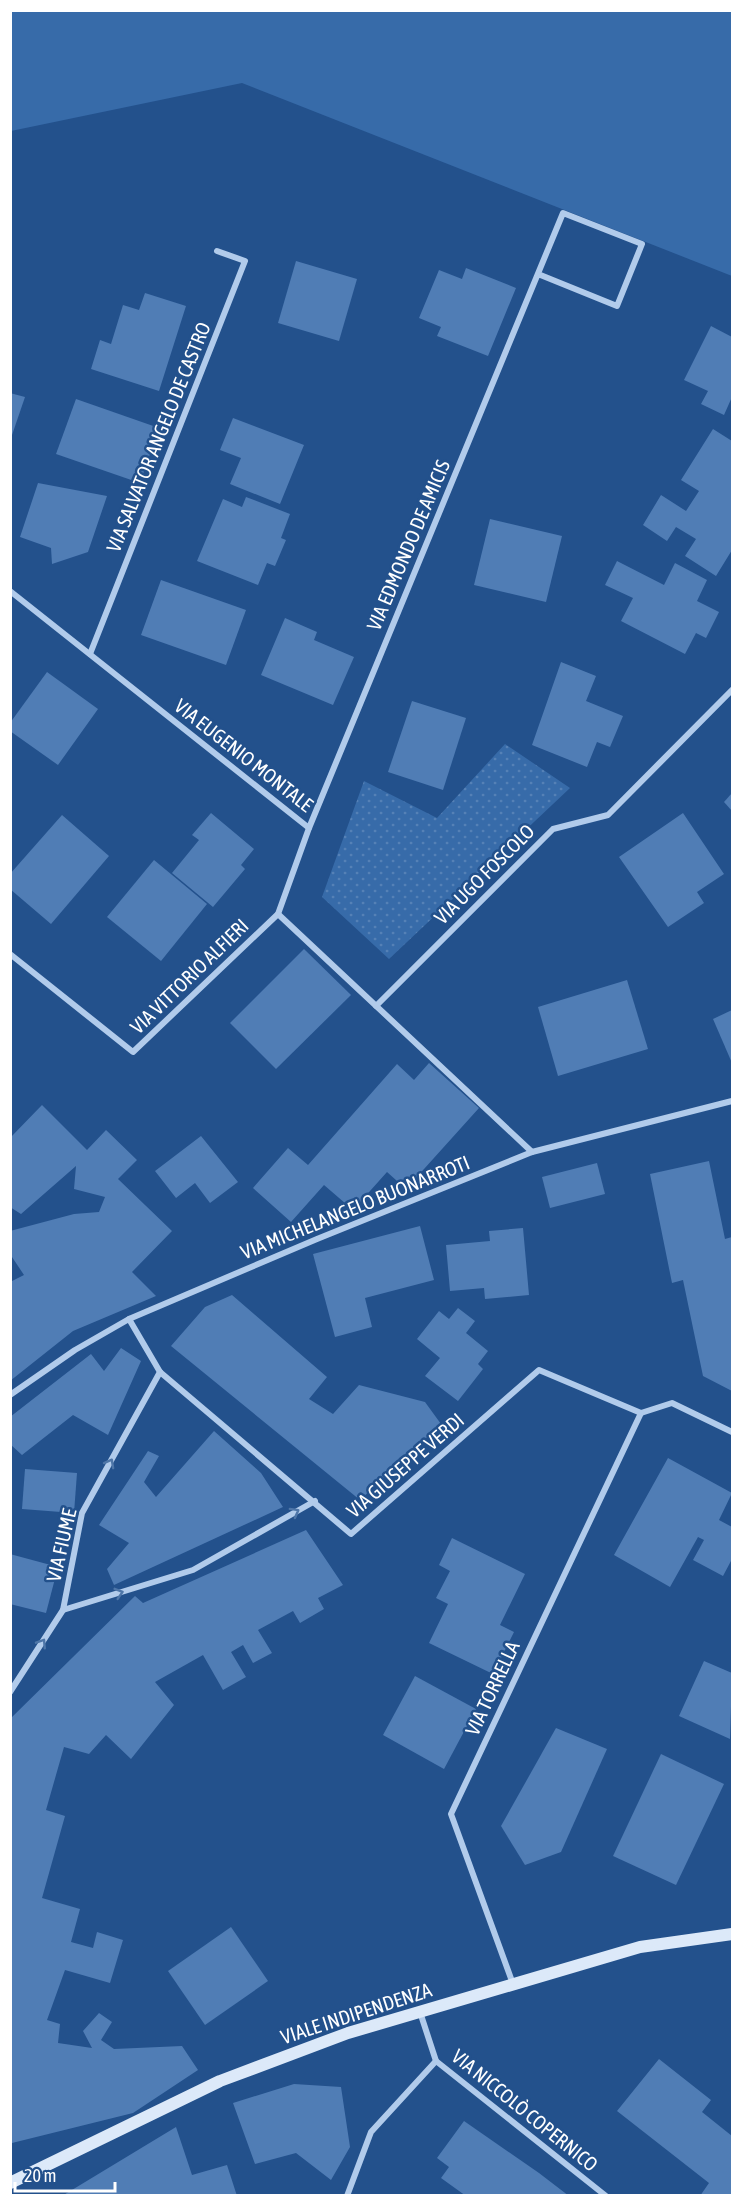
<svg xmlns="http://www.w3.org/2000/svg" width="743" height="2206" font-family="'Asap Condensed',sans-serif">
<style>
.green{fill:#376ba9}
.park{fill:url(#park-dots)}
.building{fill:#507db5}
.lines{fill:none;stroke-linecap:round;stroke-linejoin:round}
.minor{stroke:#b1cbeb;stroke-width:6}
.secondary{stroke:#dce9f9;stroke-width:12}
.oneway{stroke:#4e76a8}
.labels{text-anchor:middle;dominant-baseline:central;stroke-width:5;stroke-linejoin:round;paint-order:stroke}
.street-label{font-size:20px;fill:#fff;stroke:#23518c}
</style>
<defs>
<pattern id="park-dots" width="8" height="8" patternUnits="userSpaceOnUse" patternTransform="scale(1.5)"><rect width="8" height="8" fill="#376ba9"/><path d="M2 2h.1M6 6h.1" fill="none" stroke="#5581b6" stroke-width="1.8" stroke-linecap="round"/></pattern>
</defs>
<rect width="100%" height="100%" fill="#23518c"/>
<path class="green" d="M11,10L732,11V276L242,83L11,131Z"/>
<path class="park" d="M505,744L570,788L389,959L322,897L364,781L437,818Z"/>
<g class="building">
<path d="M296,261L357,279L339,341L278,323Z"/>
<path d="M466,268L516,288L488,356L437,336L441,327L419,318L439,270L462,279Z"/>
<path d="M145,293L186,306L159,391L91,369L100,340L111,344L123,305L139,310Z"/>
<path d="M711,326L732,337V397L724,415L701,404L708,391L684,380Z"/>
<path d="M10,393L25,397L11,438H10Z"/>
<path d="M76,399L159,428L140,483L56,454Z"/>
<path d="M233,418L304,445L280,504L230,484L241,458L220,450Z"/>
<path d="M713,429L732,441V550L716,576L685,556L696,539L676,527L667,541L643,525L661,495L686,511L699,491L681,480Z"/>
<path d="M38,483L107,496L88,552L52,564L51,548L20,537Z"/>
<path d="M246,497L290,514L281,538L286,540L275,566L267,563L258,585L197,561L223,499L242,507Z"/>
<path d="M490,519L562,536L546,602L474,585Z"/>
<path d="M617,561L664,585L675,563L707,580L697,601L719,612L706,638L696,633L685,654L621,621L633,598L605,585Z"/>
<path d="M161,580L246,610L226,665L141,635Z"/>
<path d="M285,618L317,632L314,640L354,657L333,705L261,675Z"/>
<path d="M561,662L596,676L586,701L623,716L610,747L597,742L587,767L532,745Z"/>
<path d="M47,672L98,709L58,765L10,731V723Z"/>
<path d="M412,701L466,718L443,790L388,772Z"/>
<path d="M732,793V811L724,802Z"/>
<path d="M211,813L254,849L241,865L245,869L213,907L172,873L199,840L192,835Z"/>
<path d="M683,813L724,874L697,892L704,903L668,927L619,857Z"/>
<path d="M62,815L109,856L51,924L10,889V874Z"/>
<path d="M154,860L207,904L161,961L107,917Z"/>
<path d="M304,949L351,995L276,1069L230,1023Z"/>
<path d="M627,980L648,1049L558,1076L538,1007Z"/>
<path d="M732,1010V1063L713,1019Z"/>
<path d="M429,1063L479,1108L406,1189L387,1172L353,1210L324,1185L291,1222L253,1188L288,1148L308,1165L397,1064L414,1080Z"/>
<path d="M42,1105L87,1150L106,1130L137,1160L118,1179L172,1231L132,1272L156,1296L73,1331L10,1381V1282L24,1275L10,1254V1231L74,1214L99,1212L105,1197L74,1189L76,1166L21,1214L10,1207V1138Z"/>
<path d="M201,1136L238,1182L210,1203L195,1183L176,1198L155,1171Z"/>
<path d="M709,1161L725,1239L732,1237V1391L703,1376L683,1280L672,1283L650,1174Z"/>
<path d="M597,1163L605,1194L550,1208L542,1177Z"/>
<path d="M420,1226L434,1280L365,1298L372,1327L335,1337L313,1254Z"/>
<path d="M523,1228L529,1295L485,1299L484,1288L450,1291L446,1245L490,1241L489,1231Z"/>
<path d="M232,1295L327,1377L309,1399L333,1414L359,1385L425,1402L441,1424L360,1500L171,1346L205,1307Z"/>
<path d="M458,1308L475,1321L466,1333L488,1351L478,1364L483,1369L458,1401L425,1376L440,1358L417,1339L439,1311L449,1319Z"/>
<path d="M121,1348L141,1361L108,1435L73,1415L22,1455L10,1444V1417L91,1354L104,1371Z"/>
<path d="M214,1431L261,1473L283,1507L114,1585L107,1569L129,1543L99,1525L148,1451L159,1456L144,1482L156,1497Z"/>
<path d="M668,1458L732,1493L719,1520L732,1527V1559L723,1576L693,1560L704,1540L698,1537L670,1587L614,1555Z"/>
<path d="M25,1469L77,1473L74,1513L22,1509Z"/>
<path d="M306,1530L343,1585L318,1598L324,1609L300,1623L293,1611L258,1630L272,1653L253,1663L243,1645L231,1652L246,1677L223,1690L203,1655L155,1682L174,1705L131,1759L106,1735L89,1754L64,1747L46,1810L65,1816L42,1898L80,1909L71,1942L93,1948L97,1932L123,1940L110,1983L65,1970L47,2020L60,2024L58,2043L92,2048L83,2031L99,2013L112,2022L101,2040L114,2049L182,2046L198,2070L133,2113L12,2143L10,1719L135,1596L143,1603Z"/>
<path d="M452,1538L525,1574L500,1625L514,1632L493,1674L429,1643L448,1604L436,1598L450,1571L439,1565Z"/>
<path d="M10,1554L58,1567L46,1613L10,1604Z"/>
<path d="M704,1661L732,1673L730,1739L679,1716Z"/>
<path d="M415,1676L476,1709L444,1769L383,1735Z"/>
<path d="M556,1728L607,1749L561,1852L525,1865L501,1826Z"/>
<path d="M661,1754L724,1784L676,1885L613,1856Z"/>
<path d="M231,1927L268,1981L205,2025L168,1971Z"/>
<path d="M659,2059L711,2100L702,2112L732,2136V2196H700L709,2183L617,2111Z"/>
<path d="M294,2084L341,2087L350,2147L331,2180L296,2153L255,2164L233,2103Z"/>
<path d="M464,2121L539,2173L569,2196H466L441,2178L449,2167L437,2158Z"/>
<path d="M176,2127L192,2175L227,2165L237,2196H62Z"/>
</g>
<g class="lines">
<g class="minor">
<path d="M10,591L309,828"/>
<path d="M90,654L245,261L217,251"/>
<path d="M278,914L532,1152"/>
<path d="M10,954L133,1052L278,914L309,828L563,213L642,244L617,306L538,274"/>
<path d="M376,1006L553,829L608,815L732,690"/>
<path d="M129,1319L160,1372L351,1534L539,1370L641,1413L672,1403L732,1432"/>
<path d="M10,1395L75,1350L129,1319L317,1239L532,1152L732,1101"/>
<path d="M63,1610L193,1570L315,1501"/>
<path d="M10,1692L63,1610L82,1513L160,1372"/>
<path d="M513,1984L451,1814L641,1413"/>
<path d="M420,2012L436,2061L606,2196"/>
<path d="M347,2196L371,2132L436,2061"/>
</g>
<path class="secondary" d="M10,2183L220,2081L348,2033L640,1947L732,1934"/>
</g>
<defs><path id="oneway-chevron" d="M-2-3.5L2.5 0L-2 3.5" fill="none" stroke-width="1.6" stroke-linecap="round" stroke-linejoin="round" transform="scale(1.5)"/></defs>
<g class="oneway">
<use href="#oneway-chevron" transform="translate(110 1463) rotate(-61)"/>
<use href="#oneway-chevron" transform="translate(295 1512) rotate(-29)"/>
<use href="#oneway-chevron" transform="translate(119 1593) rotate(-17)"/>
<use href="#oneway-chevron" transform="translate(42 1643) rotate(-57)"/>
</g>
<g class="labels">
<g class="street-label">
<text transform="translate(158 437) rotate(-68)">VIA SALVATOR ANGELO DE CASTRO</text>
<text transform="translate(408 545) rotate(-67)">VIA EDMONDO DE AMICIS</text>
<text transform="translate(244 755) rotate(38)">VIA EUGENIO MONTALE</text>
<text transform="translate(484 874) rotate(-45)">VIA UGO FOSCOLO</text>
<text transform="translate(189 976) rotate(-44)">VIA VITTORIO ALFIERI</text>
<text transform="translate(355 1207) rotate(-22)">VIA MICHELANGELO BUONARROTI</text>
<text transform="translate(405 1465) rotate(-41)">VIA GIUSEPPE VERDI</text>
<text transform="translate(61 1545) rotate(-77)">VIA FIUME</text>
<text transform="translate(492 1688) rotate(-65)">VIA TORRELLA</text>
<text transform="translate(356 2013) rotate(-18)">VIALE INDIPENDENZA</text>
<text transform="translate(525 2110) rotate(39)">VIA NICCOLÒ COPERNICO</text>
</g>
</g>
<rect width="743" height="2206" fill="none" stroke="#ffffff" stroke-width="24"/>
<path d="M15 2182v9h100v-9" fill="none" stroke="#ffffff" stroke-width="3"/>
<text x="24" y="2182" font-size="18" fill="#ffffff" stroke="#23518c" stroke-width="4.5" paint-order="stroke">20 m</text>
</svg>
